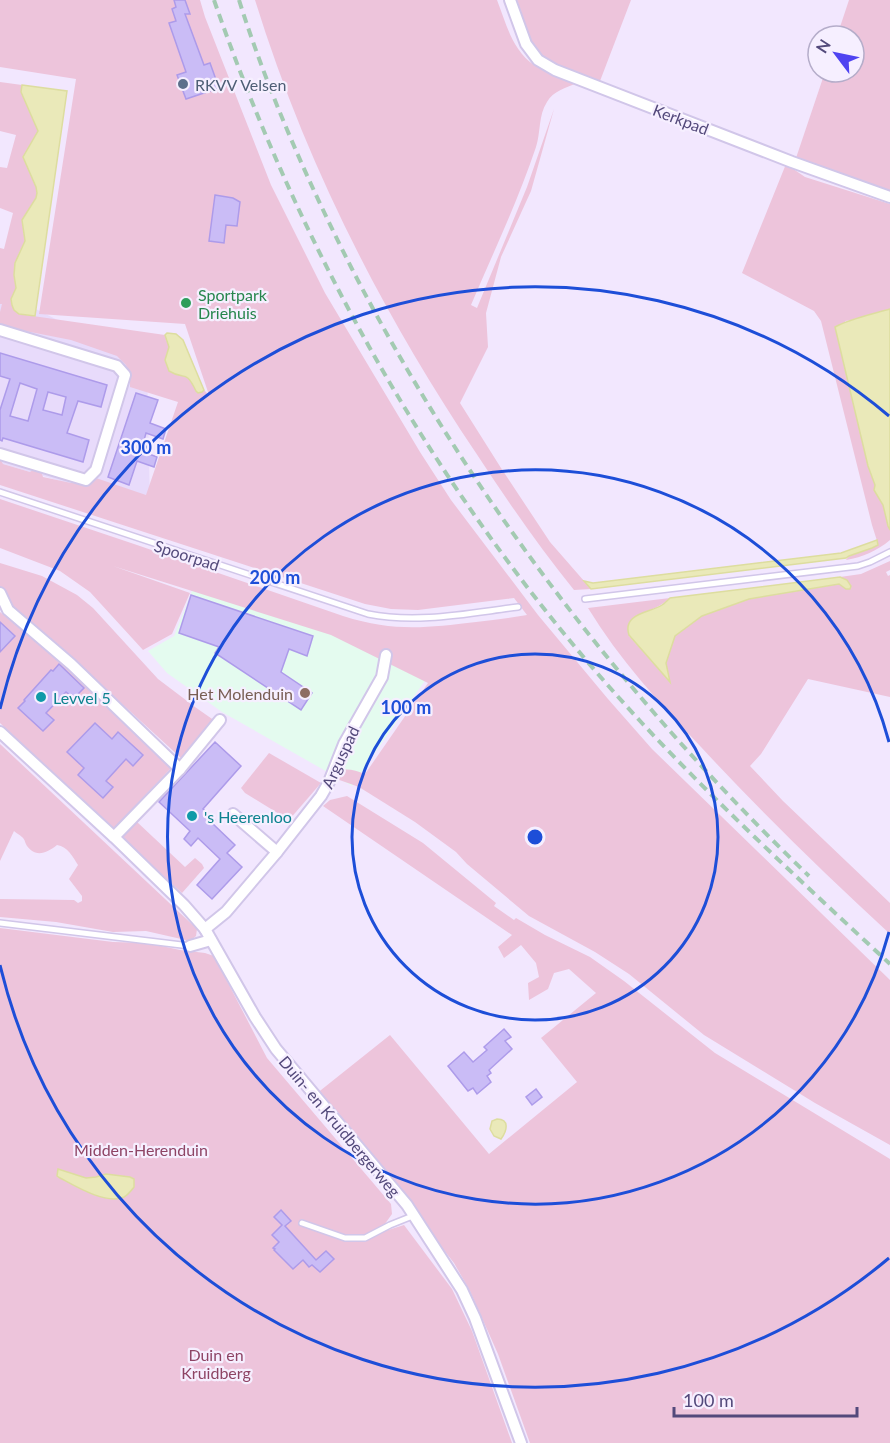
<svg xmlns="http://www.w3.org/2000/svg" width="890" height="1443" font-family="Lato,sans-serif">
<style>
.residential{fill:#e8dbfb}
.education{fill:#e4fbef}
.green{fill:#edc4db}
.water{fill:#eae9b9;stroke:#dddd9f;stroke-width:1.5}
.building{fill:#cabcf6;stroke:#ad9bea;stroke-width:1.5;fill-rule:evenodd}
.lines{fill:none;stroke-linecap:round;stroke-linejoin:round}
.service-casing{stroke:#d1c6e9;stroke-width:8}
.minor-casing{stroke:#d1c6e9;stroke-width:14}
.service{stroke:#fff;stroke-width:5}
.minor{stroke:#fff;stroke-width:10}
.rail{stroke:#a3cab2;stroke-width:4;stroke-dasharray:9 6;stroke-linecap:butt}
.ring{fill:none;stroke:#1d4ed8;stroke-width:3}
.service-dot{fill:#5c6f8a;stroke:#f6efff;stroke-width:2}
.leisure-dot{fill:#2e9e5b;stroke:#f6efff;stroke-width:2}
.education-dot{fill:#8d6e63;stroke:#f6efff;stroke-width:2}
.culture-dot{fill:#0f9aa8;stroke:#f6efff;stroke-width:2}
.labels{text-anchor:middle;dominant-baseline:central;stroke-width:4.5;stroke-linejoin:round;paint-order:stroke}
.service-label{font-size:16px;fill:#4e5e75;stroke:#f6efff;text-anchor:start}
.street-label{font-size:16px;fill:#53497b;stroke:#f6efff}
.leisure-label{font-size:16px;fill:#27864d;stroke:#f6efff;text-anchor:start}
.education-label{font-size:16px;fill:#785e54;stroke:#f6efff;text-anchor:end}
.culture-label{font-size:16px;fill:#0d838f;stroke:#f6efff;text-anchor:start}
.park-label{font-size:16px;fill:#8e4465;stroke:#f6efff}
.centre{fill:#1d4ed8;stroke:#f6efff;stroke-width:3}
.ring-label{font-size:18px;text-anchor:middle;font-weight:bold;fill:#1d4ed8;stroke:#f6efff;stroke-width:4.5;stroke-linejoin:round;paint-order:stroke}
</style>
<rect width="100%" height="100%" fill="#f2e7fe"/>
<path class="residential" d="M0,291L147,365L150,508L0,463Z"/>
<path class="education" d="M200,571L435,666L352,786L222,712L167,673L148,651L174,636Z"/>
<g class="green">
<path d="M0,0H200L205,17L271,185L325,293L420,452L451,500L538,615L608,699L652,749L890,980V1145L815,1103L704,1035L629,974L595,952L529,916L467,864L456,852L415,822L359,787L331,777C340,766 352,769 365,774L428,683L331,635L113,566L190,593L172,634L143,650L90,592L60,571L0,548V499L137,545L343,616C394,632 425,628 476,622C493,620 510,618 527,615L514,598L418,610L391,609L365,604L0,485V459L3,464L30,472L34,469L41,471L43,477L71,483L75,481L93,477L146,495L178,402L130,387V378L126,365L117,356L71,340L15,329L0,324V312L2,304H0V248L4,249L13,213L0,208V167L7,168L16,135L0,131V82L22,85L21,92L38,131L23,157L37,187V193L36,198L22,220L25,241L19,253L14,275L16,288L11,299L12,305L14,310L19,314L165,335L169,347L166,356L176,375C189,375 191,381 196,391L202,392L204,390L209,395L185,324L39,314L76,79L0,67Z"/>
<path d="M255,0H497C506,23 512,50 534,65C547,73 563,78 577,83C566,88 553,91 547,102C538,116 541,132 536,147C518,201 493,253 471,305L477,308L527,187L554,109L531,191L501,257L486,313L488,347L460,403L501,468L550,542L591,589L574,590C539,547 507,500 476,453C382,313 305,162 255,0Z"/>
<path d="M517,0H631L600,81C577,73 547,67 534,45C526,32 522,14 517,0Z"/>
<path d="M849,0H890V192L796,158L825,72H854V36H837Z"/>
<path d="M786,164L805,177L890,204V309L858,319L845,321L868,466L875,485L874,490L883,505L888,526L890,530V540C877,551 863,557 846,560L849,556L872,548L878,544L872,525L821,321L814,311L742,273Z"/>
<path d="M890,561V570L886,572L888,576L890,575V697L808,679L761,754L750,766L783,801L890,903V934C825,874 761,812 701,747C660,704 619,659 588,608L670,598C657,610 643,611 630,621L629,636L669,681L666,663L675,636L702,616L749,599L839,584L846,589L851,586L847,580L840,577L861,574Z"/>
<path d="M0,563L42,576L77,595L93,608L158,679L195,707L215,721L181,758L60,647L0,596Z"/>
<path d="M0,612L59,659L173,766L113,829L0,723Z"/>
<path d="M0,744L197,929L196,936L190,941L146,931L113,932L56,922L0,917V899L74,900L78,903L82,901V896L69,879L78,865C73,857 68,847 57,845C47,853 36,858 27,846C24,841 26,841 22,837C20,835 16,833 14,831L0,861Z"/>
<path d="M269,753L321,783L289,820L245,793L241,788Z"/>
<path d="M347,796L423,843L496,903L494,906L514,920L516,918L545,935L590,957L624,981L715,1053L890,1159V1443H530L498,1354L470,1291L454,1263L400,1194L316,1094L390,1035L489,1154L577,1082L541,1038L596,993L569,969L554,973L548,989L529,1000L528,983L539,977L536,963L521,945L504,958L498,947L512,935L323,806L330,800Z"/>
<path d="M137,822L185,867L195,858L202,864L204,868L182,893L122,838Z"/>
<path d="M0,928L113,942L148,943L180,950L205,953L214,956L267,1058L391,1204L392,1214L382,1228L385,1231L404,1225L452,1289L472,1331L512,1443H0Z"/>
</g>
<g class="water">
<path d="M22,85L67,91L35,316L19,314L14,310L12,305L11,299L16,288L14,275L15,263L25,241L22,220L36,198L37,193L36,187L23,157L38,131L21,92Z"/>
<path d="M890,309V530L888,526L883,505L874,490L875,485L868,466L835,327C849,319 873,314 890,309Z"/>
<path d="M167,333L176,334L183,340L204,390L202,392L198,393L196,391C185,368 185,381 169,371L165,360L169,347L165,335Z"/>
<path d="M877,540L878,545L872,548L849,556L846,558L591,589L584,581L593,583L841,553Z"/>
<path d="M840,577L847,580L851,586L850,589H846L839,584L749,599L702,616L675,636L666,663L670,682L629,635C622,613 650,613 662,605C665,603 667,601 670,598Z"/>
<path d="M497,1119C510,1119 507,1131 501,1139L494,1136L490,1129L492,1121Z"/>
<path d="M58,1169L86,1178L96,1177L106,1174L130,1177L134,1179V1187C131,1191 128,1195 124,1197C106,1205 75,1186 60,1178L57,1176Z"/>
</g>
<g class="building">
<path d="M174,0H185L190,14H185L204,65L210,63L219,88L186,99L177,75L186,72L169,23L176,21L172,9L176,7Z"/>
<path d="M215,195L233,198L240,202L237,226L226,225L224,243L209,241Z"/>
<path d="M0,353L107,385L101,407L78,401L67,433L89,440L83,462L3,438L2,441L0,440V410L10,379L0,376ZM20,383L37,389L28,421L10,416ZM48,392L66,397L62,415L43,410Z"/>
<path d="M136,393L158,400L150,423L166,429L163,439L146,433L141,451L157,457L154,467L137,461L129,485L108,477Z"/>
<path d="M191,595L313,636L307,656L289,649L281,672L312,693L301,710L215,653L219,647L179,633Z"/>
<path d="M0,622L15,636L0,652Z"/>
<path d="M59,664L84,688L74,698L66,692L46,713L54,720L43,731L18,708L25,701L24,700L51,670L53,671Z"/>
<path d="M95,723L112,739L118,732L143,755L133,766L126,759L106,781L113,787L103,798L78,775L84,768L67,752Z"/>
<path d="M215,742L241,766L203,809L215,820L212,823L235,845L227,853L242,867L212,899L197,885L220,859L198,838L191,846L184,839L190,831L159,802Z"/>
<path d="M504,1029L511,1037L505,1041L512,1049L489,1070L491,1073L487,1076L491,1082L477,1094L473,1088L468,1091L448,1066L464,1052L473,1062L487,1050L484,1047Z"/>
<path d="M536,1089L542,1097L532,1105L526,1097Z"/>
<path d="M281,1210L291,1221L285,1226L316,1260L326,1251L334,1259L320,1272L312,1265L309,1267L303,1260L293,1269L274,1250L275,1249L273,1248L279,1242L272,1235L282,1225L274,1217Z"/>
</g>
<g class="lines">
<defs>
<g id="service">
<path d="M0,492L368,614C418,624 469,613 518,607"/>
<path d="M585,599L858,566L870,562L890,552"/>
<path d="M0,923L190,946"/>
<path d="M302,1223L345,1238H365L390,1225L410,1217"/>
</g>
<g id="minor">
<path d="M510,0L526,44L538,60L555,70L792,162L890,197"/>
<path d="M0,330L117,366L125,375L96,470L86,480L0,454"/>
<path d="M0,593L8,610L71,664L180,769"/>
<path d="M0,732L114,837L184,905L205,929L255,1017L276,1049L407,1205L462,1290L475,1318L521,1443"/>
<path d="M233,814L277,852"/>
<path d="M114,837L180,769L220,720"/>
<path d="M205,929L226,912L277,852L321,796L329,782L344,744L382,677L386,655"/>
<path d="M190,946L211,940"/>
</g>
</defs>
<use href="#service" class="service-casing"/>
<use href="#minor" class="minor-casing"/>
<use href="#service" class="service"/>
<use href="#minor" class="minor"/>
<g class="rail">
<path d="M214,0C306,266 449,515 641,722C720,807 805,885 890,964"/>
<path d="M239,0C268,92 308,182 352,269C469,496 626,700 809,876"/>
</g>
</g>
<g class="ring">
<circle cx="535" cy="837" r="183"/>
<path d="M889 932A367 367 0 1 1 889 742"/>
<path d="M889 1258A550 550 0 0 1 0 965M0 709A550 550 0 0 1 889 416"/>
</g>
<circle class="service-dot" cx="183" cy="84" r="6"/>
<circle class="leisure-dot" cx="186" cy="303" r="6"/>
<circle class="education-dot" cx="305" cy="693" r="6"/>
<g class="culture-dot">
<circle cx="41" cy="697" r="6"/>
<circle cx="192" cy="816" r="6"/>
</g>
<g class="labels">
<g class="service-label">
<text x="195" y="84">RKVV Velsen</text>
</g>
<g class="street-label">
<text transform="translate(681 119) rotate(21)">Kerkpad</text>
<text transform="translate(187 555) rotate(18)">Spoorpad</text>
<text transform="translate(340 757) rotate(-65)">Arguspad</text>
<text transform="translate(340 1126) rotate(50)">Duin- en Kruidbergerweg</text>
</g>
<g class="leisure-label">
<text x="198" y="294">Sportpark<tspan x="198" dy="18">Driehuis</tspan></text>
</g>
<g class="education-label">
<text x="293" y="693">Het Molenduin</text>
</g>
<g class="culture-label">
<text x="53" y="697">Levvel 5</text>
<text x="204" y="816">'s Heerenloo</text>
</g>
<g class="park-label">
<text x="141" y="1149">Midden-Herenduin</text>
<text x="216" y="1354">Duin en<tspan x="216" dy="18">Kruidberg</tspan></text>
</g>
</g>
<circle cx="535" cy="837" r="9" class="centre"/>
<g class="ring-label">
<text x="146" y="454">300 m</text>
<text x="275" y="584">200 m</text>
<text x="406" y="714">100 m</text>
</g>
<g transform="translate(836 54) rotate(302)"><circle r="28" fill="#f6efff" stroke="#b5adca" stroke-width="1.5"/>
<path d="M0-4.5L10 22L0 15L-10 22Z" fill="#4f43f1"/>
<text y="-9" font-size="16" font-weight="bold" text-anchor="middle" fill="#53497b">N</text>
</g>
<path d="M674 1407v9h183v-9" fill="none" stroke="#53497b" stroke-width="3"/>
<text x="683" y="1407" font-size="18" fill="#53497b" stroke="#f6efff" stroke-width="4.5" paint-order="stroke">100 m</text>
</svg>
